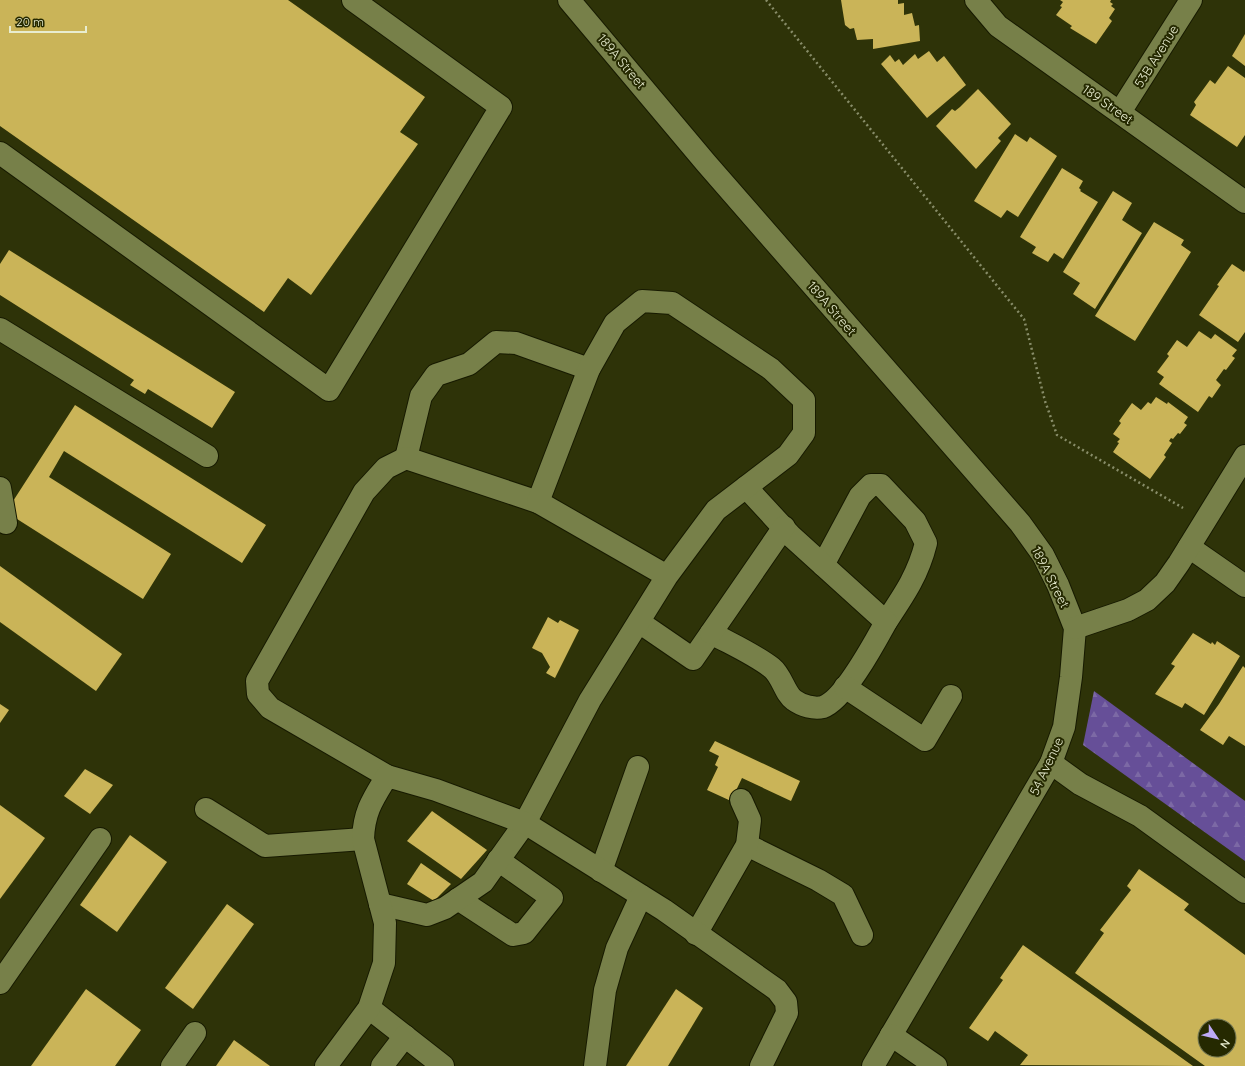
<svg xmlns="http://www.w3.org/2000/svg" width="1245" height="1066" font-family="Quicksand,sans-serif">
<style>
.forest{fill:url(#forest-firs)}
.building{fill:#cab458;fill-rule:evenodd}
.lines{fill:none;stroke-linecap:round;stroke-linejoin:round}
.minor-casing{stroke:#171a00;stroke-width:24}
.path{stroke:#888d69;stroke-width:2.5;stroke-dasharray:2 3;stroke-linecap:butt}
.minor{stroke:#778049;stroke-width:22}
.labels{text-anchor:middle;dominant-baseline:central;stroke-width:4;stroke-linejoin:round;paint-order:stroke}
.street-label{font-size:13px;fill:#e8edd0;stroke:#252900}
</style>
<defs>
<pattern id="forest-firs" width="22" height="20" patternUnits="userSpaceOnUse"><rect width="22" height="20" fill="#664f98"/><path d="M5 1l3.5 6h-7zM16 11l3.5 6h-7z" fill="#7c69a5"/></pattern>
</defs>
<rect width="100%" height="100%" fill="#2e3308"/>
<path class="forest" d="M1094,691L1245,801V861L1083,745Z"/>
<g class="building">
<path d="M0,0H288L425,97L400,132L418,144L311,295L288,278L264,312L0,126Z"/>
<path d="M841,0H898V4L904,3V15L912,13L915,26L919,25L920,41L873,49V39L857,40L854,28L850,29L845,25Z"/>
<path d="M1060,0H1111L1110,2L1113,4L1111,6L1115,9L1109,18L1112,21L1096,44L1070,28L1072,26L1056,15L1062,7L1060,6L1063,2Z"/>
<path d="M1245,34V66L1232,56Z"/>
<path d="M929,51L937,62L944,56L966,85L927,118L881,64L890,55L895,62L899,59L903,65L915,54L918,59Z"/>
<path d="M1228,66L1245,78V135L1237,147L1190,115L1196,105L1194,102L1210,80L1215,84Z"/>
<path d="M978,89L1011,124L998,138L1001,141L976,169L936,126L952,109L955,111L960,107Z"/>
<path d="M1015,134L1027,142L1030,137L1057,156L1018,217L1007,210L1001,218L974,201Z"/>
<path d="M1062,168L1083,181L1079,188L1081,190L1080,191L1098,202L1063,259L1054,253L1048,262L1032,253L1036,247L1020,237Z"/>
<path d="M1113,191L1132,203L1122,220L1142,233L1095,309L1073,294L1080,283L1063,272Z"/>
<path d="M1154,222L1184,240L1181,245L1191,252L1135,341L1095,316Z"/>
<path d="M9,250L235,392L212,428L148,389L145,394L130,385L134,380L0,295V264Z"/>
<path d="M1232,264L1244,272L1245,270V332L1238,342L1199,315L1219,286L1217,285Z"/>
<path d="M1199,331L1211,339L1215,334L1237,350L1232,356L1235,358L1226,370L1224,369L1216,380L1221,385L1212,398L1209,396L1198,412L1159,384L1164,377L1157,372L1169,356L1167,354L1177,340L1187,347Z"/>
<path d="M1156,397L1167,404L1168,402L1188,417L1184,423L1187,425L1180,434L1178,433L1173,439L1171,438L1169,441L1172,443L1164,455L1166,457L1150,479L1113,452L1119,443L1117,442L1120,439L1113,434L1121,423L1119,421L1132,403L1141,410L1148,402L1151,404Z"/>
<path d="M75,405L266,525L242,563L64,451L49,477L171,554L143,599L6,512Z"/>
<path d="M0,566L122,654L96,691L0,622Z"/>
<path d="M548,617L558,623L560,620L579,630L555,678L546,673L550,667L542,653L532,648Z"/>
<path d="M1193,633L1211,644L1212,642L1215,645L1217,641L1240,656L1204,715L1185,703L1182,708L1155,694L1175,666L1171,664Z"/>
<path d="M1243,666L1245,668V746L1229,736L1223,745L1200,730L1219,704Z"/>
<path d="M0,704L9,710L0,723Z"/>
<path d="M715,741L800,781L791,801L742,778L731,801L707,790L718,767L715,765L719,756L709,751Z"/>
<path d="M85,769L113,785L90,814L64,796Z"/>
<path d="M0,805L45,838L0,899Z"/>
<path d="M432,811L487,850L461,879L407,841Z"/>
<path d="M130,835L167,862L117,932L80,905Z"/>
<path d="M421,863L451,884L434,901L407,884Z"/>
<path d="M1139,869L1189,904L1184,910L1245,955V1066H1205L1075,973L1104,933L1100,930L1131,890L1127,886ZM1205,1026H1229V1050H1205Z"/>
<path d="M227,904L254,924L193,1009L165,988Z"/>
<path d="M1023,945L1193,1066L1020,1065L1028,1055L995,1031L988,1041L969,1028L1003,980L1000,978Z"/>
<path d="M86,989L141,1030L115,1066H31Z"/>
<path d="M676,989L703,1008L668,1066H626Z"/>
<path d="M234,1040L270,1066H216Z"/>
</g>
<g class="lines">
<defs>
<g id="minor">
<path d="M569,0L706,163L1020,523L1043,555L1058,585L1075,628L1071,677L1064,727L1051,763L873,1066"/>
<path d="M976,0L998,26L1245,202"/>
<path d="M1120,112L1191,0"/>
<path d="M0,153L329,390L501,107L353,0"/>
<path d="M0,329L207,456"/>
<path d="M406,458L421,396L436,375L469,364L496,342L516,343L589,369"/>
<path d="M0,488L6,523"/>
<path d="M1189,547L1245,586"/>
<path d="M823,565L860,496L871,485H881L915,521L926,543C918,575 904,595 886,622"/>
<path d="M639,622L693,659L711,633C731,644 754,654 772,668C782,676 785,694 794,700C802,706 814,709 823,707C844,700 875,642 886,622L791,536L746,487"/>
<path d="M1075,628L1128,610L1147,600L1165,583L1179,563L1245,456"/>
<path d="M711,633L784,527"/>
<path d="M845,687L925,740L951,696"/>
<path d="M1051,763L1080,784L1140,816L1245,892"/>
<path d="M387,776L270,708L258,694L257,681L364,492L386,468L406,458L538,502"/>
<path d="M206,809L265,846L363,839"/>
<path d="M747,845L818,880L843,895L862,935"/>
<path d="M601,871L638,767"/>
<path d="M458,899L513,935L524,933L552,898L498,860"/>
<path d="M380,904L427,915L445,908L483,882L525,823L590,700L667,576L716,510L788,455L804,433V400L771,369L672,303L642,301L615,323L589,369L538,502L667,576"/>
<path d="M696,934L747,845L750,820L741,800"/>
<path d="M0,983L100,839"/>
<path d="M369,1008L443,1066"/>
<path d="M891,1035L936,1066"/>
<path d="M172,1066L195,1033"/>
<path d="M326,1066L369,1008L384,963L385,923L363,839C364,811 373,799 387,776L436,790L525,823L664,910L777,990L786,1002L787,1013L761,1066"/>
<path d="M382,1066L405,1036"/>
<path d="M595,1066L605,990L617,948L641,896"/>
</g>
</defs>
<use href="#minor" class="minor-casing"/>
<path class="path" d="M766,0L1024,319L1045,401L1057,435L1183,508"/>
<use href="#minor" class="minor"/>
</g>
<g class="labels">
<g class="street-label">
<text transform="translate(1156 56) rotate(-58)">53B Avenue</text>
<text transform="translate(622 61) rotate(50)">189A Street</text>
<text transform="translate(1108 104) rotate(35)">189 Street</text>
<text transform="translate(832 308) rotate(49)">189A Street</text>
<text transform="translate(1051 577) rotate(63)">189A Street</text>
<text transform="translate(1046 766) rotate(-65)">54 Avenue</text>
</g>
</g>
<g transform="translate(1217 1038) rotate(125)"><circle r="19" fill="#252900" stroke="#737753"/>
<path d="M0-3L7 15L0 10L-7 15Z" fill="#bda9f5"/>
<text y="-6" font-size="11" font-weight="bold" text-anchor="middle" fill="#e8edd0">N</text>
</g>
<path d="M10 26v6h76v-6" fill="none" stroke="#e8edd0" stroke-width="2"/>
<text x="16" y="26" font-size="12" fill="#e8edd0" stroke="#252900" stroke-width="3" paint-order="stroke">20 m</text>
</svg>
